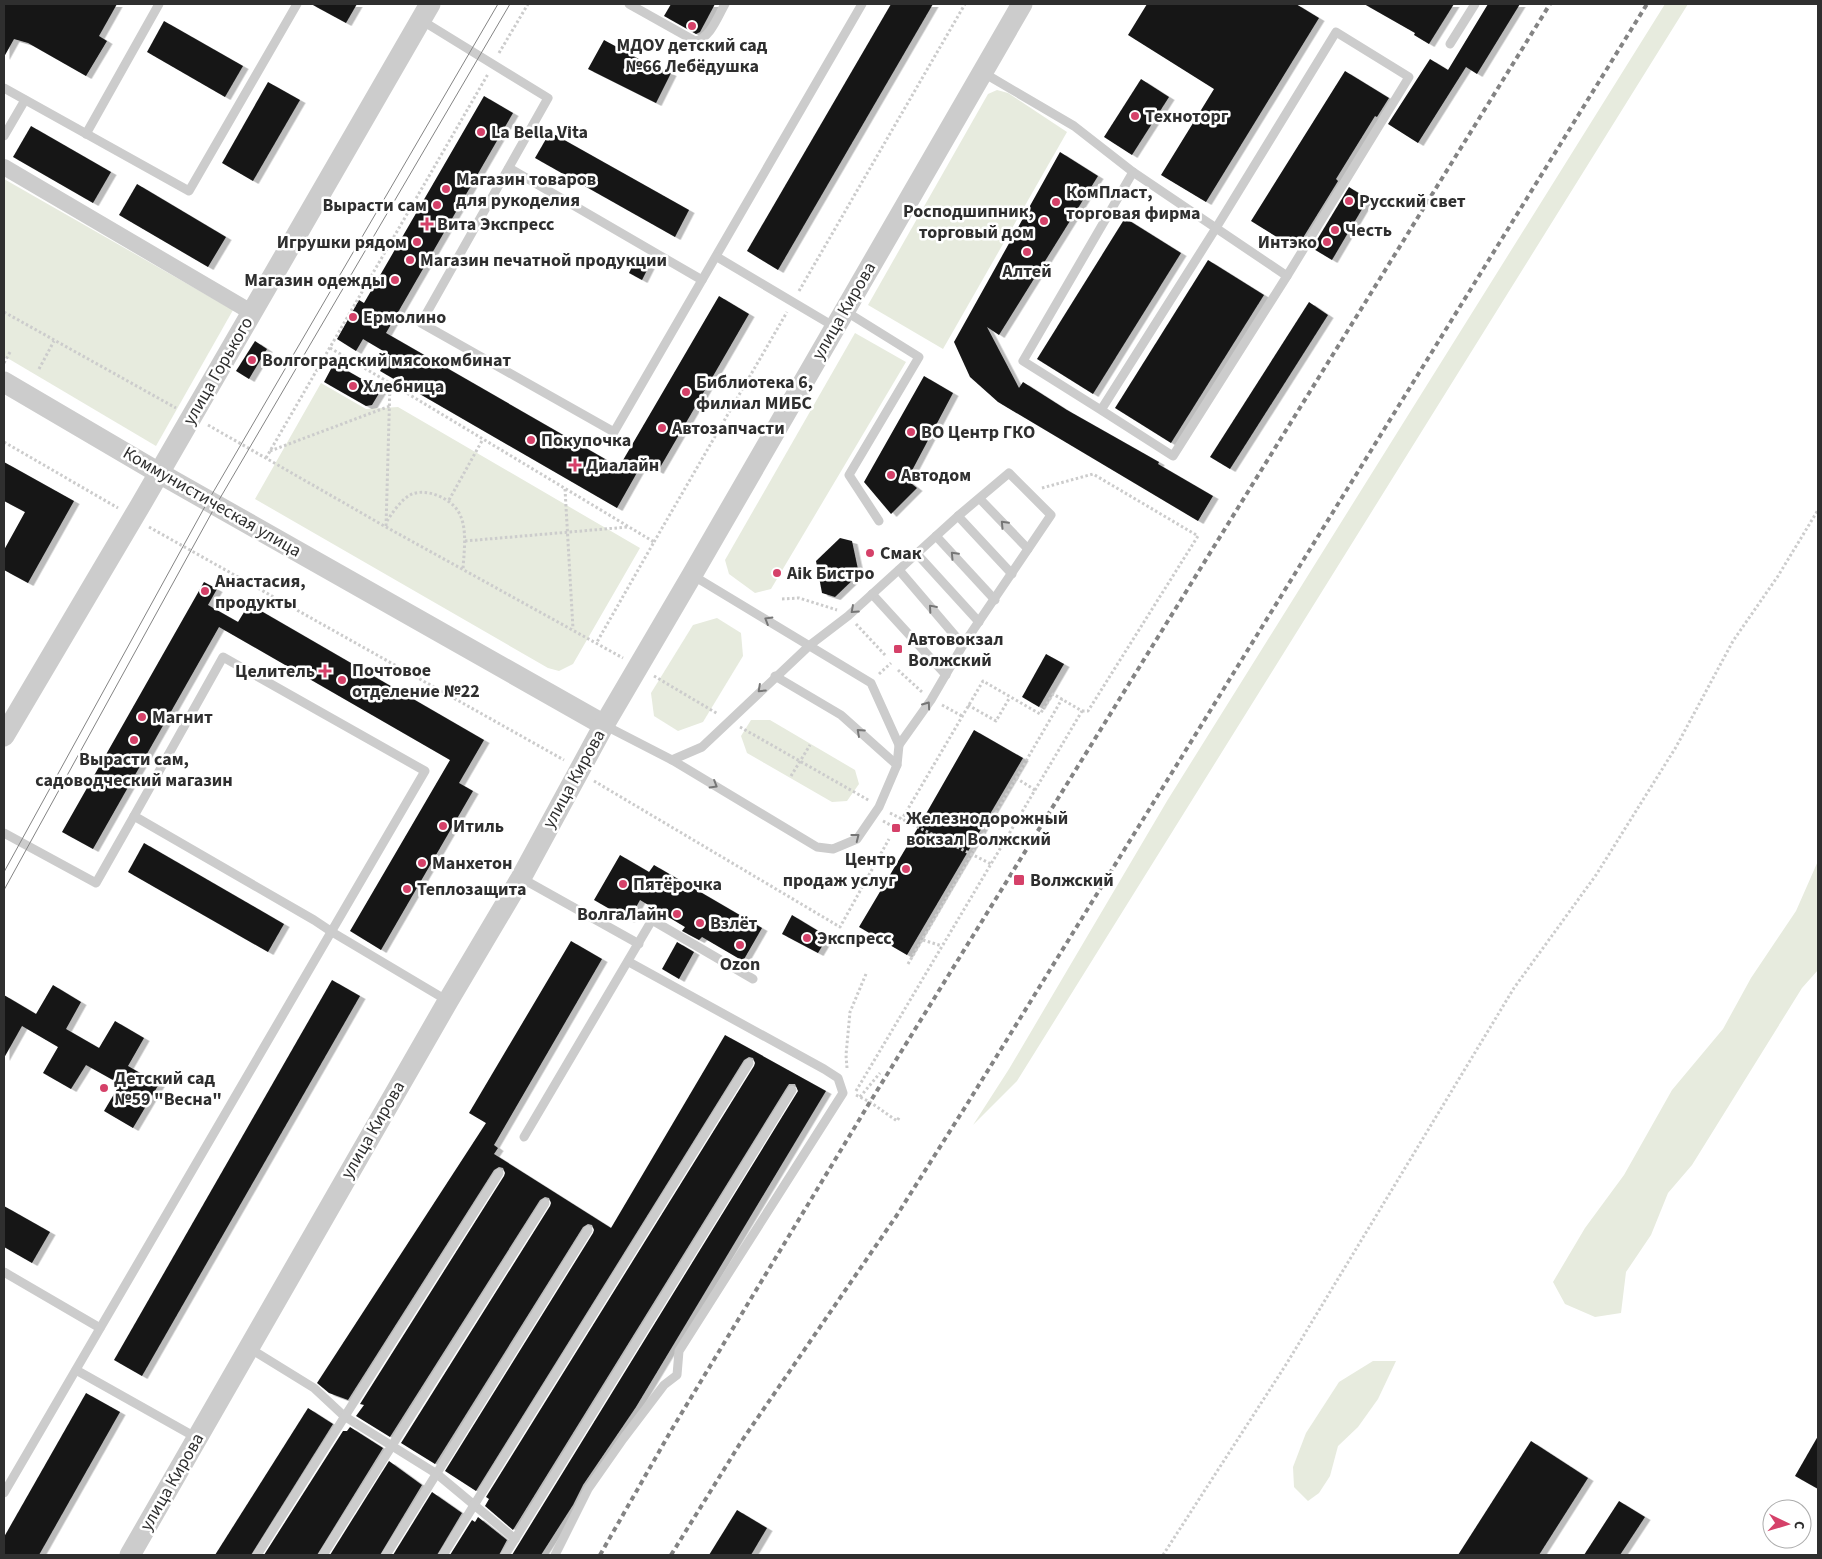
<svg xmlns="http://www.w3.org/2000/svg" width="1822" height="1559" font-family="'Source Sans 3',sans-serif">
<style>
.green{fill:#e7ebde}
.building{fill:#161616;filter:url(#shadow)}
.lines{fill:none;stroke-linecap:round;stroke-linejoin:round}
.path{stroke:#ccc;stroke-width:3;stroke-dasharray:2.5 2.5;stroke-linecap:butt}
.service{stroke:#ccc;stroke-width:9}
.minor{stroke:#ccc;stroke-width:16}
.tertiary{stroke:#ccc;stroke-width:21}
.tram{stroke:#848484;stroke-width:1}
.rail{stroke:#848484;stroke-width:4;stroke-dasharray:5 4;stroke-linecap:butt}
.oneway{stroke:#767676}
.poi-dot{fill:#d54169;stroke:#fff;stroke-width:2}
.labels{text-anchor:middle;dominant-baseline:central;stroke-width:5;stroke-linejoin:round;paint-order:stroke}
.poi-label{font-size:18px;font-weight:bold;fill:#2f2f2f;stroke:#fff;text-anchor:start}
.street-label{font-size:18px;fill:#2f2f2f;stroke:#fff}
</style>
<defs>
<filter id="shadow"><feDropShadow dx="5.5" dy="3" stdDeviation="0" flood-color="#0004"/></filter>
</defs>
<rect width="100%" height="100%" fill="#fff"/>
<g class="green">
<path d="M1665,4H1688L1017,1081L973,1125L1009,1069L1167,801Z"/>
<path d="M997,90L1008,93L1067,132L943,349L868,305L988,94Z"/>
<path d="M4,179L233,310L156,446L4,356Z"/>
<path d="M855,333L906,362L771,589L755,593L729,574L725,560Z"/>
<path d="M321,383L366,409L398,407L640,548L573,664L559,671L548,668L255,499Z"/>
<path d="M717,618L741,633L743,656L703,722L678,731L654,716L651,693L693,625Z"/>
<path d="M751,720H770L855,770L859,784L847,801L832,802L747,753L741,736Z"/>
<path d="M1818,861V970L1802,988L1692,1165L1668,1193L1651,1235L1626,1272L1621,1313L1595,1317L1565,1304L1553,1282L1585,1228L1624,1175L1672,1090L1723,1029L1751,978L1796,911Z"/>
<path d="M1373,1361H1396L1378,1399L1358,1427L1338,1446L1330,1476L1319,1493L1308,1501L1294,1487L1293,1467L1306,1433L1339,1382Z"/>
</g>
<g class="building">
<path d="M4,4H117L99,36L107,41L86,76L28,43L14,39L4,57Z"/>
<path d="M311,4H357L346,23Z"/>
<path d="M671,4H715L700,32L696,34L664,16Z"/>
<path d="M891,4H933L778,270L747,251Z"/>
<path d="M1147,4H1296L1319,18L1206,202L1161,175L1214,89L1128,35Z"/>
<path d="M1364,4H1454L1429,44L1414,35L1415,33Z"/>
<path d="M1488,4H1520L1477,74L1466,67L1418,143L1388,124L1430,59L1448,70Z"/>
<path d="M164,21L243,66L225,97L147,52Z"/>
<path d="M604,40L646,63L647,61L671,73L656,103L588,69Z"/>
<path d="M1345,71L1389,98L1377,117L1375,116L1336,179L1338,181L1301,241L1298,239L1293,247L1251,221Z"/>
<path d="M1141,79L1169,97L1132,155L1104,137Z"/>
<path d="M268,82L300,100L253,181L222,163Z"/>
<path d="M484,96L513,113L386,333L619,467L719,296L749,314L658,471L643,462L617,508L380,371L390,355L363,339L356,351L337,339L359,300L364,303Z"/>
<path d="M31,126L111,172L93,203L13,157Z"/>
<path d="M550,132L689,210L675,237L535,158Z"/>
<path d="M1060,152L1098,176L999,335L987,327L1019,388L1023,382L1067,410L1159,462L1158,464L1213,496L1198,521L998,402L970,377L954,342Z"/>
<path d="M137,184L226,237L208,267L119,215Z"/>
<path d="M1349,187L1368,199L1332,260L1312,248Z"/>
<path d="M1125,218L1181,253L1093,394L1037,359Z"/>
<path d="M636,259L649,266L642,280L629,273Z"/>
<path d="M1208,260L1264,295L1171,443L1115,408Z"/>
<path d="M1309,302L1328,315L1230,469L1210,457Z"/>
<path d="M255,341L267,349L249,379L236,371Z"/>
<path d="M339,366L381,390L372,405L366,406L324,382L332,367Z"/>
<path d="M924,376L953,393L907,480L917,488L891,514L864,482Z"/>
<path d="M4,462L74,501L28,583L4,570V550L25,512L4,501Z"/>
<path d="M840,538L852,541L859,574L835,597L822,593L816,561Z"/>
<path d="M204,582L217,589L208,605L238,622L249,604L484,740L459,783L473,791L381,950L350,931L450,760L219,627L93,849L62,832Z"/>
<path d="M1046,654L1064,664L1039,707L1022,697Z"/>
<path d="M974,730L1023,758L907,955L859,927L919,826Z"/>
<path d="M144,843L284,924L268,952L128,872Z"/>
<path d="M620,855L649,872L654,865L762,928L743,961L702,937L699,940L682,931L685,927L640,900L629,920L594,900Z"/>
<path d="M792,915L820,932L824,943L818,953L782,934Z"/>
<path d="M571,941L602,959L494,1145L498,1148L494,1154L611,1228L725,1035L826,1091L636,1407L583,1485L573,1505L541,1555H512L798,1091L795,1084H789L787,1087L513,1530L485,1506L489,1499L486,1497L754,1066L755,1063L753,1058L749,1057L744,1060L476,1491L445,1471L593,1233L594,1230L592,1225L588,1224L583,1227L435,1464L401,1443L550,1206L551,1203L549,1198L545,1197L540,1200L390,1437L356,1416L364,1405L360,1404L504,1176L505,1173L503,1168L499,1167L494,1170L348,1400L329,1393L317,1383L486,1123L469,1113Z"/>
<path d="M677,942L694,952L679,979L662,969Z"/>
<path d="M332,980L360,996L142,1376L114,1360Z"/>
<path d="M53,985L81,1002L66,1029L99,1048L115,1021L144,1038L128,1066L159,1084L133,1128L104,1111L120,1084L86,1065L71,1089L43,1073L58,1047L22,1026L4,1058V995L36,1014Z"/>
<path d="M4,1206L50,1232L32,1263L4,1247Z"/>
<path d="M86,1393L120,1412L39,1555H4V1537Z"/>
<path d="M308,1408L333,1424L251,1555H215Z"/>
<path d="M350,1427L383,1448L317,1555H264L343,1431H347Z"/>
<path d="M1818,1436V1489L1795,1476Z"/>
<path d="M1531,1441L1588,1478L1539,1555H1458Z"/>
<path d="M389,1461L422,1485L380,1555H330Z"/>
<path d="M432,1492L462,1513L437,1555H393Z"/>
<path d="M1619,1501L1645,1517L1620,1555H1584Z"/>
<path d="M737,1510L767,1528L751,1555H709Z"/>
<path d="M478,1517L507,1540L499,1555H450L472,1520L475,1522Z"/>
</g>
<g class="lines">
<g class="path">
<path d="M499,53L528,4"/>
<path d="M799,291L965,4"/>
<path d="M4,312L176,408"/>
<path d="M330,348L390,383L386,527"/>
<path d="M4,363L10,352"/>
<path d="M39,369L54,341"/>
<path d="M390,383L654,542L597,642"/>
<path d="M208,425L386,527L623,658"/>
<path d="M4,442L118,508"/>
<path d="M270,451L390,406"/>
<path d="M266,458L488,74"/>
<path d="M1042,488L1093,474L1198,536L1088,711H1082"/>
<path d="M565,489L573,629"/>
<path d="M449,500L483,439"/>
<path d="M387,521C393,512 400,501 410,495C425,487 450,498 458,511C468,527 464,551 463,569"/>
<path d="M149,527L564,760"/>
<path d="M465,541L628,527"/>
<path d="M654,542L787,312"/>
<path d="M782,599L799,598L837,610"/>
<path d="M856,624L886,656"/>
<path d="M898,670L922,692"/>
<path d="M879,674L891,663"/>
<path d="M654,676L718,714"/>
<path d="M942,705L962,716"/>
<path d="M968,705L996,721L1010,697"/>
<path d="M740,727L870,801"/>
<path d="M791,776L810,745"/>
<path d="M1016,778L1035,790"/>
<path d="M594,781L840,927L889,839"/>
<path d="M890,813L991,864"/>
<path d="M883,821L896,828"/>
<path d="M923,940L942,946"/>
<path d="M908,964L1062,699"/>
<path d="M847,1068L846,1055L850,1012L866,974"/>
<path d="M856,1091L1082,711L1053,694L1040,714L983,681L902,819"/>
<path d="M856,1095L870,1102L897,1121L900,1116"/>
<path d="M860,1097L880,1073"/>
<path d="M1163,1555L1287,1363L1514,988L1596,875L1676,747L1733,641L1778,576L1818,510"/>
</g>
<g class="service">
<path d="M629,4L695,41C710,39 718,16 725,4"/>
<path d="M421,20L548,98L421,323L614,432L862,4"/>
<path d="M1450,44L1475,4"/>
<path d="M982,72L1074,126L1133,172L1287,276"/>
<path d="M4,88L189,191L297,4"/>
<path d="M86,134L159,4"/>
<path d="M4,136L25,100"/>
<path d="M509,168L702,280"/>
<path d="M717,257L835,327"/>
<path d="M845,311L919,357L849,475L879,521"/>
<path d="M1101,410L1173,456L1287,276L1409,77L1336,32L1216,228L1101,410L1023,361L1133,172"/>
<path d="M980,499L1028,549"/>
<path d="M958,516L1012,574"/>
<path d="M936,536L995,600"/>
<path d="M917,554L979,622"/>
<path d="M899,570L963,645"/>
<path d="M872,594L946,675"/>
<path d="M775,676L841,715L897,765"/>
<path d="M604,725L672,760L817,847L833,849L857,839L879,807L897,765L899,745L871,683L692,575"/>
<path d="M672,760L702,747L810,645L848,616L958,516L1009,473L1051,515L963,645L931,700L899,745"/>
<path d="M4,833L96,883L134,816"/>
<path d="M521,878L639,944"/>
<path d="M524,1137L652,920L753,979"/>
<path d="M4,1272L100,1328"/>
<path d="M249,1348L314,1388L344,1416L437,1474L515,1539"/>
<path d="M76,1370L197,1438"/>
<path d="M4,1493L425,771L223,657L134,816L314,920L332,932L448,1001"/>
<path d="M257,1555L499,1173"/>
<path d="M323,1555L545,1203"/>
<path d="M386,1555L588,1230"/>
<path d="M443,1555L749,1063"/>
<path d="M505,1555L792,1090"/>
<path d="M555,1555L588,1489L623,1439L664,1385L677,1375L679,1351L843,1093L838,1078L824,1069L629,962"/>
</g>
<path class="minor" d="M4,167L251,312"/>
<g class="tertiary">
<path d="M4,382L159,473L604,725"/>
<path d="M4,736L140,506L430,4"/>
<path d="M130,1555L448,1001L521,878L604,725L692,575L1022,4"/>
</g>
<g class="tram">
<path d="M4,872L208,501L498,4"/>
<path d="M4,890L216,505L510,4"/>
</g>
<g class="rail">
<path d="M600,1555L672,1429L870,1102L1550,4"/>
<path d="M671,1555L741,1442L897,1215L969,1101L1647,4"/>
</g>
</g>
<defs><path id="oneway-chevron" d="M-2-3.5L2.5 0L-2 3.5" fill="none" stroke-width="1.6" stroke-linecap="round" stroke-linejoin="round" transform="scale(1.25)"/></defs>
<g class="oneway">
<use href="#oneway-chevron" transform="translate(1004 524) rotate(-133)"/>
<use href="#oneway-chevron" transform="translate(954 555) rotate(-133)"/>
<use href="#oneway-chevron" transform="translate(932 608) rotate(-131)"/>
<use href="#oneway-chevron" transform="translate(854 610) rotate(138)"/>
<use href="#oneway-chevron" transform="translate(768 620) rotate(-149)"/>
<use href="#oneway-chevron" transform="translate(761 689) rotate(137)"/>
<use href="#oneway-chevron" transform="translate(927 705) rotate(-55)"/>
<use href="#oneway-chevron" transform="translate(860 732) rotate(-138)"/>
<use href="#oneway-chevron" transform="translate(714 785) rotate(31)"/>
<use href="#oneway-chevron" transform="translate(856 837) rotate(-38)"/>
</g>
<g class="poi-dot">
<circle cx="692" cy="26" r="5"/>
<circle cx="1135" cy="116" r="5"/>
<circle cx="481" cy="132" r="5"/>
<circle cx="446" cy="189" r="5"/>
<circle cx="1349" cy="201" r="5"/>
<circle cx="1056" cy="202" r="5"/>
<circle cx="437" cy="205" r="5"/>
<circle cx="1044" cy="221" r="5"/>
<path d="M424.5 216.5h5v5h5v5h-5v5h-5v-5h-5v-5h5z"/>
<circle cx="1335" cy="230" r="5"/>
<circle cx="417" cy="242" r="5"/>
<circle cx="1327" cy="242" r="5"/>
<circle cx="1027" cy="252" r="5"/>
<circle cx="410" cy="260" r="5"/>
<circle cx="395" cy="280" r="5"/>
<circle cx="353" cy="317" r="5"/>
<circle cx="252" cy="360" r="5"/>
<circle cx="353" cy="386" r="5"/>
<circle cx="686" cy="392" r="5"/>
<circle cx="662" cy="428" r="5"/>
<circle cx="911" cy="432" r="5"/>
<circle cx="531" cy="440" r="5"/>
<path d="M572.5 457.5h5v5h5v5h-5v5h-5v-5h-5v-5h5z"/>
<circle cx="891" cy="475" r="5"/>
<circle cx="870" cy="553" r="5"/>
<circle cx="777" cy="573" r="5"/>
<circle cx="205" cy="591" r="5"/>
<rect x="893" y="644" width="10" height="10" rx="2.5"/>
<path d="M322.5 663.5h5v5h5v5h-5v5h-5v-5h-5v-5h5z"/>
<circle cx="342" cy="680" r="5"/>
<circle cx="142" cy="717" r="5"/>
<circle cx="134" cy="740" r="5"/>
<circle cx="443" cy="826" r="5"/>
<rect x="891" y="823" width="10" height="10" rx="2.5"/>
<circle cx="422" cy="863" r="5"/>
<circle cx="906" cy="869" r="5"/>
<rect x="1013" y="874" width="12" height="12" rx="2.5"/>
<circle cx="623" cy="884" r="5"/>
<circle cx="407" cy="889" r="5"/>
<circle cx="677" cy="914" r="5"/>
<circle cx="700" cy="923" r="5"/>
<circle cx="807" cy="938" r="5"/>
<circle cx="740" cy="945" r="5"/>
<circle cx="104" cy="1088" r="5"/>
</g>
<g class="labels">
<g class="poi-label">
<text x="692" y="45" text-anchor="middle">МДОУ детский сад<tspan x="692" dy="21">№66 Лебёдушка</tspan></text>
<text x="1145" y="116">Техноторг</text>
<text x="491" y="132">La Bella Vita</text>
<text x="456" y="179">Магазин товаров<tspan x="456" dy="21">для рукоделия</tspan></text>
<text x="1066" y="192">КомПласт,<tspan x="1066" dy="21">торговая фирма</tspan></text>
<text x="1359" y="201">Русский свет</text>
<text x="427" y="205" text-anchor="end">Вырасти сам</text>
<text x="1034" y="211" text-anchor="end">Росподшипник,<tspan x="1034" dy="21">торговый дом</tspan></text>
<text x="437" y="224">Вита Экспресс</text>
<text x="1345" y="230">Честь</text>
<text x="407" y="242" text-anchor="end">Игрушки рядом</text>
<text x="1317" y="242" text-anchor="end">Интэко</text>
<text x="420" y="260">Магазин печатной продукции</text>
<text x="1027" y="271" text-anchor="middle">Алтей</text>
<text x="385" y="280" text-anchor="end">Магазин одежды</text>
<text x="363" y="317">Ермолино</text>
<text x="262" y="360">Волгоградский мясокомбинат</text>
<text x="696" y="382">Библиотека 6,<tspan x="696" dy="21">филиал МИБС</tspan></text>
<text x="363" y="386">Хлебница</text>
<text x="672" y="428">Автозапчасти</text>
<text x="921" y="432">ВО Центр ГКО</text>
<text x="541" y="440">Покупочка</text>
<text x="586" y="465">Диалайн</text>
<text x="901" y="475">Автодом</text>
<text x="880" y="553">Смак</text>
<text x="787" y="573">Aik Бистро</text>
<text x="215" y="581">Анастасия,<tspan x="215" dy="21">продукты</tspan></text>
<text x="908" y="639">Автовокзал<tspan x="908" dy="21">Волжский</tspan></text>
<text x="352" y="670">Почтовое<tspan x="352" dy="21">отделение №22</tspan></text>
<text x="315" y="671" text-anchor="end">Целитель</text>
<text x="152" y="717">Магнит</text>
<text x="134" y="759" text-anchor="middle">Вырасти сам,<tspan x="134" dy="21">садоводческий магазин</tspan></text>
<text x="906" y="818">Железнодорожный<tspan x="906" dy="21">вокзал Волжский</tspan></text>
<text x="453" y="826">Итиль</text>
<text x="896" y="859" text-anchor="end">Центр<tspan x="896" dy="21">продаж услуг</tspan></text>
<text x="432" y="863">Манхетон</text>
<text x="1030" y="880">Волжский</text>
<text x="633" y="884">Пятёрочка</text>
<text x="417" y="889">Теплозащита</text>
<text x="667" y="914" text-anchor="end">ВолгаЛайн</text>
<text x="710" y="923">Взлёт</text>
<text x="817" y="938">Экспресс</text>
<text x="740" y="964" text-anchor="middle">Ozon</text>
<text x="114" y="1078">Детский сад<tspan x="114" dy="21">№59 "Весна"</tspan></text>
</g>
<g class="street-label">
<text transform="translate(844 311) rotate(-60)">улица Кирова</text>
<text transform="translate(218 371) rotate(-60)">улица Горького</text>
<text transform="translate(212 502) rotate(30)">Коммунистическая улица</text>
<text transform="translate(574 779) rotate(-61)">улица Кирова</text>
<text transform="translate(373 1130) rotate(-60)">улица Кирова</text>
<text transform="translate(172 1482) rotate(-60)">улица Кирова</text>
</g>
</g>
<rect width="1822" height="1559" fill="none" stroke="#2f2f2f" stroke-width="10"/>
<g transform="translate(1787 1524) rotate(95)"><circle r="24" fill="#ffffff" stroke="#acacac"/>
<path d="M0-4L9 19L0 12L-9 19Z" fill="#d54169"/>
<text y="-8" font-size="14" font-weight="bold" text-anchor="middle" fill="#2f2f2f">С</text>
</g>
</svg>
